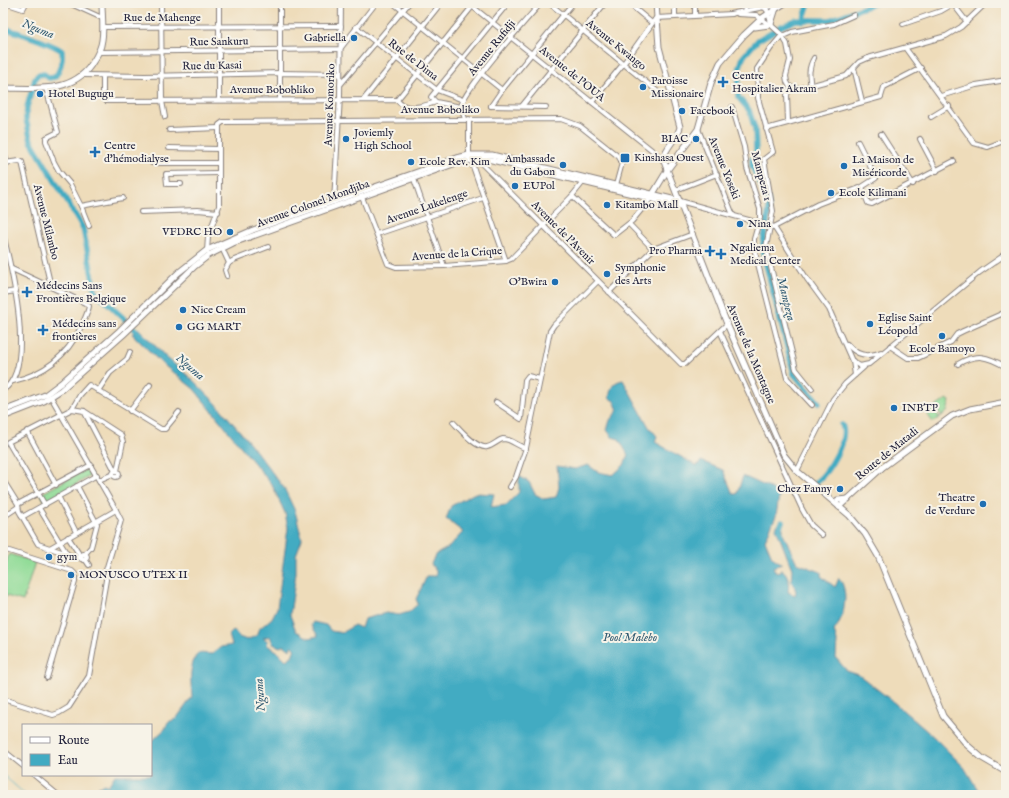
<svg xmlns="http://www.w3.org/2000/svg" width="1009" height="798" font-family="'IM FELL English',serif">
<style>
.green{fill:#92dc98;stroke:#5a7f6a}
.water{fill:#42abc2;stroke:#32667e;fill-rule:evenodd}
.lines{fill:none;stroke-linecap:round;stroke-linejoin:round}
.stream{stroke:#42abc2;stroke-width:1}
.river{stroke:#42abc2;stroke-width:5.5}
.minor-casing{stroke:#887f7a;stroke-width:6}
.major-casing{stroke:#887f7a;stroke-width:7}
.minor{stroke:#fff;stroke-width:4}
.major{stroke:#fff;stroke-width:5}
.poi-dot{fill:#1f6fb2;stroke:#f7f3e8;stroke-width:1.5}
.labels{text-anchor:middle;dominant-baseline:central;stroke-width:4;stroke-linejoin:round;paint-order:stroke}
.street-label{font-size:11px;fill:#22223b;stroke:#f7f3e8}
.poi-label{font-size:11px;fill:#22223b;stroke:#f7f3e8;text-anchor:start}
.water-label{font-size:12px;font-style:italic;fill:#2f5971;stroke:#f7f3e8}
</style>
<rect width="100%" height="100%" fill="#f7f3e8"/>
<filter id="ink" filterUnits="userSpaceOnUse"><feTurbulence type="fractalNoise" baseFrequency=".025" numOctaves="2"/><feDisplacementMap in="SourceGraphic" scale="8" xChannelSelector="R" yChannelSelector="G"/><feConvolveMatrix kernelMatrix="1 2 1 2 8 2 1 2 1" color-interpolation-filters="sRGB"/></filter>
<filter id="wash" filterUnits="userSpaceOnUse"><feTurbulence type="fractalNoise" baseFrequency=".012" numOctaves="4" result="noise"/><feDisplacementMap in="SourceGraphic" scale="16" xChannelSelector="R" yChannelSelector="G"/><feGaussianBlur stdDeviation="0.9" result="paint"/><feColorMatrix in="noise" values="0 0 0 0 0 0 0 0 0 0 0 0 0 0 0 0 0 1.4 0 .05"/><feComposite in="paint" operator="in"/></filter>
<g filter="url(#wash)">
<rect width="100%" height="100%" fill="#eedcba"/>
<g class="green">
<path d="M947,399L950,401L947,412L933,422L926,413L933,408L939,417L942,415L934,408Z"/>
<path d="M86,469L90,476L45,502L41,494Z"/>
<path d="M9,554L35,562L23,601L3,595V574Z"/>
</g>
<path class="water" d="M138,328L167,358L193,380L214,401L249,442L284,488L295,511L302,539L296,555V573L290,615L296,631L309,638L318,636L311,625L313,622L326,625L331,631L342,633L354,625L361,628L364,619L386,613L399,615L409,612L418,604L416,599L427,576H436V571L431,564L435,555L449,547L463,532L446,519L451,506L475,493L494,494L491,507L506,505L519,492V476L529,482L535,494L544,499L556,497L559,487L557,466L575,469L588,465L598,472L613,475L624,465L628,455L619,439L612,437L607,430L610,420L618,410L614,401L609,398C611,388 612,382 623,380L649,427L657,436L655,442L697,466L701,461L723,470L733,494H737L743,476L774,490L779,496L776,516L765,540L772,557L782,564L773,567L776,573L781,572V569C790,575 789,583 788,592L795,595L796,592L794,585L791,582L792,569L776,528L778,524L783,528V533L797,563L821,572V576L835,587L839,578C850,592 844,618 834,631L837,641L836,658L847,671L859,675L891,700L935,738L964,767L981,795H100L95,792L97,788L104,784L108,786L115,775H151V742L165,729L168,722L176,719L192,697C191,681 188,667 198,653L212,654L221,647L232,645L229,635L234,630L239,637L247,640L257,635L258,630L272,618L277,608L288,528L285,513L272,485L194,389L160,362L132,334ZM270,636L273,644L280,647L284,645L290,650L291,646L295,648L292,656L286,660L277,651L267,645L268,641L263,638Z"/>
<g class="lines">
<path class="stream" d="M3,775L26,795"/>
<g class="river">
<path d="M803,21L809,3"/>
<path d="M3,28C14,31 56,45 62,51C63,60 60,70 55,77L49,78L44,74L38,75L35,79L27,107L26,119L31,141L83,228L95,291L140,334"/>
<path d="M819,403L794,374L762,249L769,210L768,200L752,166V160L756,151L755,129L749,110L738,97L739,70L743,57L758,40L782,26L796,20H830L876,3"/>
<path d="M816,482C828,473 849,439 842,425"/>
<path d="M781,533L779,529L782,522"/>
</g>
</g>
</g>
<g filter="url(#ink)">
<g class="lines">
<defs>
<g id="minor">
<path d="M5,3L23,9L26,3"/>
<path d="M69,3L102,18"/>
<path d="M161,3L162,101L165,117"/>
<path d="M219,3V100"/>
<path d="M280,3V99"/>
<path d="M393,3L502,90"/>
<path d="M468,3L663,159"/>
<path d="M549,3L663,96L673,98"/>
<path d="M628,3L652,23"/>
<path d="M675,3V16"/>
<path d="M695,3V15"/>
<path d="M745,3V11"/>
<path d="M730,14L764,7L767,10L772,26L781,34L787,44L790,60L786,76L787,82L790,87L798,89L846,76L859,62L868,58L946,36L961,27L986,3"/>
<path d="M738,14L756,15L770,25"/>
<path d="M903,24L941,11L953,4L967,22"/>
<path d="M103,27L341,26"/>
<path d="M356,27L437,90L463,100"/>
<path d="M782,35L771,48L757,69L758,98L773,152L764,159L773,211L766,247L796,369L812,389"/>
<path d="M783,36L792,32L834,24L854,15"/>
<path d="M906,49L974,143L988,147L1006,140"/>
<path d="M99,52L340,49L376,3"/>
<path d="M854,68L862,101"/>
<path d="M84,75L145,76L280,73L340,74"/>
<path d="M103,76V97L106,101L397,100C405,112 424,106 436,102"/>
<path d="M340,85L409,3"/>
<path d="M811,87C809,75 808,68 814,58"/>
<path d="M46,88L58,132L46,138V141L54,162L59,171L70,184L81,206L89,226"/>
<path d="M941,96L976,85L1006,80"/>
<path d="M364,99L441,3"/>
<path d="M397,100L475,3"/>
<path d="M592,102L624,63L656,18L732,14"/>
<path d="M491,106L502,90L573,3"/>
<path d="M491,106L546,107"/>
<path d="M522,106L605,3"/>
<path d="M461,107C463,90 526,20 541,3"/>
<path d="M732,107L744,147L747,168L760,209V218L754,239V248L787,378L812,405"/>
<path d="M931,117L949,106"/>
<path d="M465,119L461,107L436,102L431,97L508,3"/>
<path d="M469,119V155L506,261"/>
<path d="M788,121L787,95L790,87"/>
<path d="M698,129L733,215"/>
<path d="M766,129L881,97L884,87L921,68"/>
<path d="M169,130L219,128"/>
<path d="M881,134L913,184"/>
<path d="M920,139L937,171"/>
<path d="M858,142L876,178L862,187"/>
<path d="M169,148L219,149"/>
<path d="M3,149L7,163"/>
<path d="M476,158L681,364H685L727,324"/>
<path d="M3,163L20,161L22,162L51,287"/>
<path d="M152,163H219"/>
<path d="M414,179L444,266"/>
<path d="M181,184H167L166,174L219,173"/>
<path d="M676,190L717,174"/>
<path d="M572,196L614,235L632,221L651,198"/>
<path d="M362,197L388,264L396,267L444,266L506,261L511,259L572,196L584,181"/>
<path d="M680,201L774,227L807,279L829,309L852,361L860,366L869,364L980,272L1006,254"/>
<path d="M334,202L340,96L341,3"/>
<path d="M81,206L123,198"/>
<path d="M141,212L198,210L218,212"/>
<path d="M629,224L653,249"/>
<path d="M774,227L818,204L862,187L868,203L872,204L954,161"/>
<path d="M3,234C11,267 37,369 3,390"/>
<path d="M377,234L483,198"/>
<path d="M222,248L229,263"/>
<path d="M207,251L208,237L219,206V125L223,122L561,119L580,126L619,157L622,163L616,185"/>
<path d="M1003,255L1006,262"/>
<path d="M12,269L85,303L89,306C88,313 84,320 81,327C67,356 45,374 13,381"/>
<path d="M227,276L225,270L229,263L234,260L268,247"/>
<path d="M609,292L653,249L693,234"/>
<path d="M3,293L16,291"/>
<path d="M720,331L802,509L811,525L822,535"/>
<path d="M847,344C856,355 868,358 881,352"/>
<path d="M890,346L908,358H918L951,342L957,334L963,331L1006,312"/>
<path d="M853,361L855,375"/>
<path d="M958,364C977,353 987,356 1006,367"/>
<path d="M98,391L110,373L127,359L130,352"/>
<path d="M496,402L521,419L525,380L528,376L540,379"/>
<path d="M72,409L80,395L89,385L161,429H165L179,412"/>
<path d="M84,411L115,471"/>
<path d="M130,411L150,385"/>
<path d="M453,422C460,429 476,449 487,447C493,446 498,440 503,439C512,439 518,447 526,448"/>
<path d="M27,431L56,485"/>
<path d="M3,445L4,444"/>
<circle cx="116" cy="474" r="3"/>
<path d="M797,471L833,399L845,384L864,367"/>
<path d="M3,480L18,504L19,511L38,544L82,559"/>
<path d="M99,480L113,474"/>
<path d="M77,486L97,524L91,547L85,554"/>
<path d="M510,487L516,477L526,448L550,331L554,325L598,281"/>
<path d="M58,496L76,532"/>
<path d="M18,504L91,465"/>
<path d="M45,505L8,442L72,409L84,411L121,435L123,442L117,471"/>
<path d="M39,508L67,554"/>
<path d="M3,517L18,507"/>
<path d="M22,517L97,475"/>
<path d="M68,537L81,557"/>
<path d="M3,549L72,571L75,574V582L47,678"/>
<path d="M48,549L116,510"/>
<circle cx="84" cy="557" r="3"/>
<path d="M85,559L89,565"/>
<path d="M3,699L53,715L59,713L69,707L89,676L106,580V570L120,524L121,520L116,510L51,397"/>
<path d="M3,750L23,766"/>
<path d="M34,775L58,795"/>
</g>
<g id="major">
<path d="M656,3L659,47L680,127C678,138 666,146 663,159L727,324L784,455L797,471L849,515L865,534L878,556L943,716L967,745L982,758L1006,772"/>
<path d="M764,7L779,4"/>
<path d="M771,24L776,8"/>
<path d="M755,27L769,25"/>
<path d="M3,88C34,88 71,94 91,65C96,57 101,50 102,40C104,28 102,15 102,3"/>
<path d="M651,197L668,169L698,129L711,83L720,63L744,35L762,18L785,3"/>
<path d="M3,411L45,395L61,383L119,331L178,273L207,250L253,230L457,158L469,155H492L680,201"/>
<path d="M3,417L44,401L61,390L123,335L195,266L209,255L233,243L459,162L477,159L492,160L682,206"/>
<path d="M838,500L848,499"/>
<path d="M839,507L883,467L952,416L970,409L1006,402"/>
</g>
</defs>
<use href="#minor" class="minor-casing"/>
<use href="#major" class="major-casing"/>
<use href="#minor" class="minor"/>
<use href="#major" class="major"/>
</g>
</g>
<g class="poi-dot">
<circle cx="354" cy="38" r="4"/>
<path d="M721 76h4v4h4v4h-4v4h-4v-4h-4v-4h4z"/>
<circle cx="643" cy="87" r="4"/>
<circle cx="40" cy="94" r="4"/>
<circle cx="682" cy="111" r="4"/>
<circle cx="346" cy="139" r="4"/>
<circle cx="696" cy="139" r="4"/>
<path d="M93 146h4v4h4v4h-4v4h-4v-4h-4v-4h4z"/>
<rect x="620" y="153" width="10" height="10" rx="2"/>
<circle cx="411" cy="162" r="4"/>
<circle cx="563" cy="165" r="4"/>
<circle cx="844" cy="166" r="4"/>
<circle cx="515" cy="186" r="4"/>
<circle cx="831" cy="193" r="4"/>
<circle cx="607" cy="205" r="4"/>
<circle cx="740" cy="224" r="4"/>
<circle cx="230" cy="232" r="4"/>
<path d="M708 245h4v4h4v4h-4v4h-4v-4h-4v-4h4z"/>
<path d="M719 248h4v4h4v4h-4v4h-4v-4h-4v-4h4z"/>
<circle cx="607" cy="274" r="4"/>
<circle cx="555" cy="282" r="4"/>
<path d="M25 286h4v4h4v4h-4v4h-4v-4h-4v-4h4z"/>
<circle cx="183" cy="310" r="4"/>
<circle cx="870" cy="324" r="4"/>
<circle cx="179" cy="327" r="4"/>
<path d="M41 324h4v4h4v4h-4v4h-4v-4h-4v-4h4z"/>
<circle cx="942" cy="336" r="4"/>
<circle cx="894" cy="408" r="4"/>
<circle cx="840" cy="489" r="4"/>
<circle cx="983" cy="504" r="4"/>
<circle cx="49" cy="557" r="4"/>
<circle cx="71" cy="575" r="4"/>
</g>
<g class="labels">
<g class="street-label">
<text x="162" y="18">Rue de Mahenge</text>
<text transform="translate(219 42) rotate(-1)">Rue Sankuru</text>
<text transform="translate(616 45) rotate(39)">Avenue Kwango</text>
<text transform="translate(492 48) rotate(-51)">Avenue Rufidji</text>
<text transform="translate(413 60) rotate(38)">Rue de Dima</text>
<text transform="translate(212 66) rotate(-1)">Rue du Kasai</text>
<text transform="translate(572 74) rotate(39)">Avenue de l’OUA</text>
<text x="272" y="90">Avenue Bobobliko</text>
<text transform="translate(330 105) rotate(-88)">Avenue Komoriko</text>
<text x="440" y="110">Avenue Boboliko</text>
<text transform="translate(724 168) rotate(68)">Avenue Yoseki</text>
<text transform="translate(761 176) rotate(75)">Mampeza 1</text>
<text transform="translate(313 204) rotate(-20)">Avenue Colonel Mondjiba</text>
<text transform="translate(427 207) rotate(-19)">Avenue Lukelenge</text>
<text transform="translate(46 222) rotate(76)">Avenue Milambo</text>
<text transform="translate(563 233) rotate(45)">Avenue de l'Avenir</text>
<text transform="translate(457 254) rotate(-4)">Avenue de la Crique</text>
<text transform="translate(751 354) rotate(67)">Avenue de la Montagne</text>
<text transform="translate(887 454) rotate(-39)">Route de Matadi</text>
</g>
<g class="poi-label">
<text x="346" y="38" text-anchor="end">Gabriella</text>
<text x="732" y="76">Centre<tspan x="732" dy="13">Hospitalier Akram</tspan></text>
<text x="651" y="81">Paroisse<tspan x="651" dy="13">Missionaire</tspan></text>
<text x="48" y="94">Hotel Bugugu</text>
<text x="690" y="111">Facebook</text>
<text x="354" y="133">Joviemly<tspan x="354" dy="13">High School</tspan></text>
<text x="688" y="139" text-anchor="end">BIAC</text>
<text x="104" y="146">Centre<tspan x="104" dy="13">d'hémodialyse</tspan></text>
<text x="634" y="158">Kinshasa Ouest</text>
<text x="555" y="159" text-anchor="end">Ambassade<tspan x="555" dy="13">du Gabon</tspan></text>
<text x="852" y="160">La Maison de<tspan x="852" dy="13">Miséricorde</tspan></text>
<text x="419" y="162">Ecole Rev. Kim</text>
<text x="523" y="186">EUPol</text>
<text x="839" y="193">Ecole Kilimani</text>
<text x="615" y="205">Kitambo Mall</text>
<text x="748" y="224">Nina</text>
<text x="222" y="232" text-anchor="end">VFDRC HO</text>
<text x="730" y="248">Ngaliema<tspan x="730" dy="13">Medical Center</tspan></text>
<text x="702" y="251" text-anchor="end">Pro Pharma</text>
<text x="615" y="268">Symphonie<tspan x="615" dy="13">des Arts</tspan></text>
<text x="547" y="282" text-anchor="end">O'Bwira</text>
<text x="36" y="286">Médecins Sans<tspan x="36" dy="13">Frontières Belgique</tspan></text>
<text x="191" y="310">Nice Cream</text>
<text x="878" y="318">Eglise Saint<tspan x="878" dy="13">Léopold</tspan></text>
<text x="52" y="324">Médecins sans<tspan x="52" dy="13">frontières</tspan></text>
<text x="187" y="327">GG MART</text>
<text x="942" y="349" text-anchor="middle">Ecole Bamoyo</text>
<text x="902" y="408">INBTP</text>
<text x="832" y="489" text-anchor="end">Chez Fanny</text>
<text x="975" y="498" text-anchor="end">Theatre<tspan x="975" dy="13">de Verdure</tspan></text>
<text x="57" y="557">gym</text>
<text x="79" y="575">MONUSCO UTEX II</text>
</g>
<g class="water-label">
<text transform="translate(38 29) rotate(22)">Nguma</text>
<text transform="translate(786 299) rotate(76)">Mampeza</text>
<text transform="translate(190 367) rotate(41)">Nguma</text>
<text x="630" y="637">Pool Malebo</text>
<text transform="translate(260 695) rotate(-94)">Nguma</text>
</g>
</g>
<rect width="1009" height="798" fill="none" stroke="#f7f3e8" stroke-width="16"/>
<rect x="22" y="724" width="130" height="52" fill="#f7f3e8" stroke="#a29fa3"/>
<rect x="30" y="737" width="20" height="6" fill="#ffffff" stroke="#a29fa3"/>
<text x="58" y="744" font-size="12" fill="#22223b">Route</text>
<rect x="30" y="754" width="20" height="12" fill="#42abc2" stroke="#a29fa3"/>
<text x="58" y="764" font-size="12" fill="#22223b">Eau</text>
</svg>
